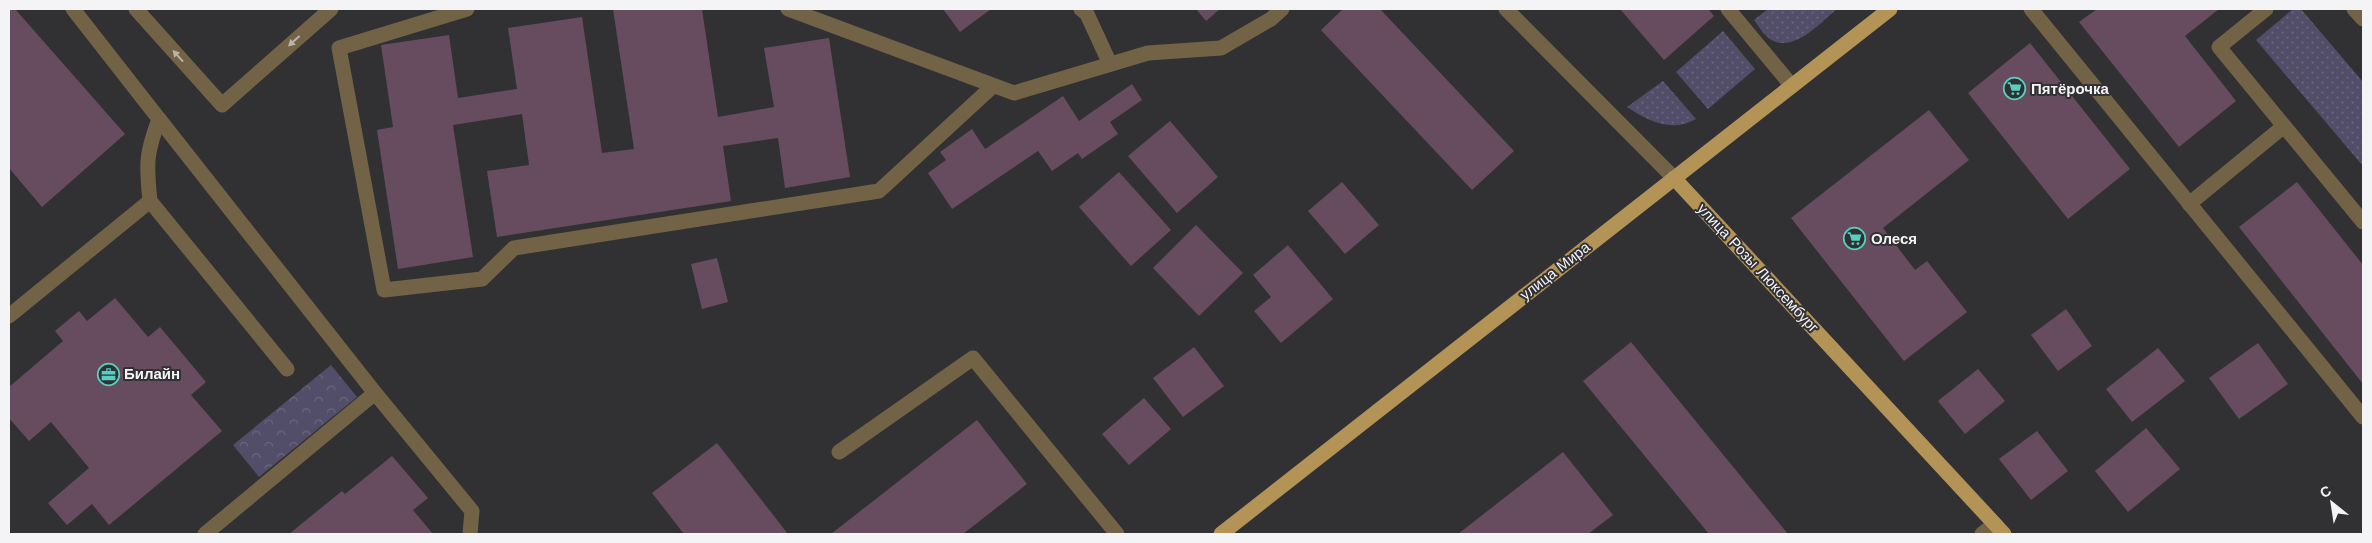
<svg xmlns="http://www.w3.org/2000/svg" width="2372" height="543" font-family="'Work Sans',sans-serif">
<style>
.grass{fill:url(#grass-dots)}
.park{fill:url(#park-crowns)}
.building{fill:#664c5e}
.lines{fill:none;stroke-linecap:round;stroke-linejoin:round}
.minor{stroke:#736346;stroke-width:15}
.major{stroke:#b39356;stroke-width:15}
.oneway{fill:#bab3a7}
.labels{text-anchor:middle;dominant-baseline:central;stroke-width:4;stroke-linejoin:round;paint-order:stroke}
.poi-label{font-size:15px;font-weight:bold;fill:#f4f4f6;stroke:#313134;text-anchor:start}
.street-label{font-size:15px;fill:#f4f4f6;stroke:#313134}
</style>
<defs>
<pattern id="grass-dots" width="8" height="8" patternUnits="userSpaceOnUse" patternTransform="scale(1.25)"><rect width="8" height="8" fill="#524d68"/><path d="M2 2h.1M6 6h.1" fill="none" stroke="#6c677e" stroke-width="1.8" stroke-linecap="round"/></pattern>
<pattern id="park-crowns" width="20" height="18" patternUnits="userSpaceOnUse" patternTransform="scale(1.25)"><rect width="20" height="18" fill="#524d68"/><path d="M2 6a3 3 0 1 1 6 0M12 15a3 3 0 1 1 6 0" fill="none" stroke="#6c677e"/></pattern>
</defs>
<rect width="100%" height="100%" fill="#313134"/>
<g class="grass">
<path d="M1768,9H1837C1822,21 1798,49 1776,42C1766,39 1760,28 1754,20Z"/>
<path d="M2293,9H2301L2363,82V166L2256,40Z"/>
<path d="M1723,31L1755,69L1708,109L1676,72Z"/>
<path d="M1663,81L1696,119C1672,133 1648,121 1627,107Z"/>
</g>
<path class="park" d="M331,365L357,397L259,477L233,445Z"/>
<g class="building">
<path d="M9,9H15L125,134L42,207L9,168Z"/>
<path d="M613,9H702L718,117L774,107L764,48L829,38L850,177L785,188L778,138L723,146L731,201L497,237L487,171L529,165L522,114L453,125L473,257L398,269L377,130L393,127L381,45L449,35L458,98L517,89L508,28L582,17L602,153L634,149Z"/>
<path d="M943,9H991L960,32Z"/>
<path d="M1196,9H1220L1206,21Z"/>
<path d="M1343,9H1380L1514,151L1472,190L1321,30Z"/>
<path d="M1620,9H1708L1714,16L1664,60Z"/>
<path d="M2097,9H2219L2185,36L2236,101L2179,147L2079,22Z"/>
<path d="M2030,43L2130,169L2068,219L1968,93Z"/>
<path d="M1132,84L1142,100L1110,122L1118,134L1082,159L1078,153L1052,171L1038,151L952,209L928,173L946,160L940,152L972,129L985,149L1063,96L1079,121Z"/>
<path d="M1929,110L1969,160L1883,228L1915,270L1927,261L1967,312L1904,361L1791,218Z"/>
<path d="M1170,121L1218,177L1177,213L1128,156Z"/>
<path d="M1119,172L1171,230L1131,266L1079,207Z"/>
<path d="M1342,182L1379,225L1345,254L1308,211Z"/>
<path d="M2297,182L2363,265V384L2239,227Z"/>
<path d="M1196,225L1243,273L1199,316L1153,268Z"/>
<path d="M1288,245L1333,299L1281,343L1254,311L1271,297L1253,275Z"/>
<path d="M717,258L728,302L702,309L691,264Z"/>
<path d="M115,298L148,337L160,327L206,382L191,395L222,431L109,525L92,504L67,525L48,503L89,468L51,422L29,441L9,418V387L63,341L55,331L79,311L87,321Z"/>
<path d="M2066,309L2092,346L2058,371L2031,335Z"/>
<path d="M1631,342L1788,534H1709L1583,381Z"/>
<path d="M2258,343L2288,384L2239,419L2209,378Z"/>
<path d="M1194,347L1224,386L1183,417L1153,378Z"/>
<path d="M2158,348L2185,381L2132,422L2106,389Z"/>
<path d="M1978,369L2005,401L1965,434L1938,401Z"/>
<path d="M1144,398L1171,429L1129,465L1102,434Z"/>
<path d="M977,420L1027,484L963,534H831Z"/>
<path d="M2146,428L2180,469L2128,512L2095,471Z"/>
<path d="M2037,431L2068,471L2031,500L1999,459Z"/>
<path d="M717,443L788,534H684L652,493Z"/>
<path d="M1563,452L1613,515L1588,534H1458Z"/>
<path d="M392,456L428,498L413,510L433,534H289L342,491L345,494Z"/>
</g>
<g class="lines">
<g class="minor">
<path d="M73,9L159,119C146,154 146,163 150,201L287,369"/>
<path d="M136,9L222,105L331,9"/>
<path d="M467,9L339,48L384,290L482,279L514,248L879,191L993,86"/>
<path d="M788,9L1014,93L1148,53L1221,48L1271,19L1282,9"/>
<path d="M1081,9L1087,14L1110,64"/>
<path d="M1506,9L1674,178"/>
<path d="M1728,9L1792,86"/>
<path d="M2031,9L2363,417"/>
<path d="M2266,9L2219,47L2363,222"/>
<path d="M2354,9L2363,19"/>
<path d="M159,119L375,393L472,511L470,534"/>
<path d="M2189,204L2284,126"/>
<path d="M9,316L150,201"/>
<path d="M839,452L973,358L1117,534"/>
<path d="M205,534L375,393"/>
<path d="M1982,534L1995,524"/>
</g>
<g class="major">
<path d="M1674,178L2004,534"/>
<path d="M1221,534L1890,9"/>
</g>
</g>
<defs><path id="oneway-solid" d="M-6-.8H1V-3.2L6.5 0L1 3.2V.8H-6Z" transform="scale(1.25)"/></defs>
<g class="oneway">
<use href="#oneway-solid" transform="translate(294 41) rotate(138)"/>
<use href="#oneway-solid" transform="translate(178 56) rotate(-132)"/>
</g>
<defs>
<symbol id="supermarket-ring" viewBox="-11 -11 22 22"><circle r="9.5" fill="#313134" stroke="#58cec0" stroke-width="1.5"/><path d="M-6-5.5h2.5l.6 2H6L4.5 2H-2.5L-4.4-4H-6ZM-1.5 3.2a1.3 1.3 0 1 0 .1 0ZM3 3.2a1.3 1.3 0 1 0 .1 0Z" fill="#58cec0"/></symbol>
<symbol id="office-ring" viewBox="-11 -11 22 22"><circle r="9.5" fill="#313134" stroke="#58cec0" stroke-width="1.5"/><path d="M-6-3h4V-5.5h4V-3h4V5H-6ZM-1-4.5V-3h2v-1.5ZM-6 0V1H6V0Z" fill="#58cec0"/></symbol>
</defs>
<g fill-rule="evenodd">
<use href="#supermarket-ring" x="2002" y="76" width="25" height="25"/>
<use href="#supermarket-ring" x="1842" y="226" width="25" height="25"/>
<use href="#office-ring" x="96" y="362" width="25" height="25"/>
</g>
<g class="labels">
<g class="poi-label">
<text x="2031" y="89">Пятёрочка</text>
<text x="1871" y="239">Олеся</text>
<text x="124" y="374">Билайн</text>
</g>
<g class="street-label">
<text transform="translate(1758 268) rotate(47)">улица Розы Люксембург</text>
<text transform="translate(1555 271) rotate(-38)">улица Мира</text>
</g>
</g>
<rect width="2372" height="543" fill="none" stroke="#f4f4f6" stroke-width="20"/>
<g transform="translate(2332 503) rotate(330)" stroke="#313134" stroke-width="4" paint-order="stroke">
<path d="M0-4L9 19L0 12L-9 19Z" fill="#f4f4f6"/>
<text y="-8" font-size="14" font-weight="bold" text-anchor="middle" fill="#f4f4f6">С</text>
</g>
</svg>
